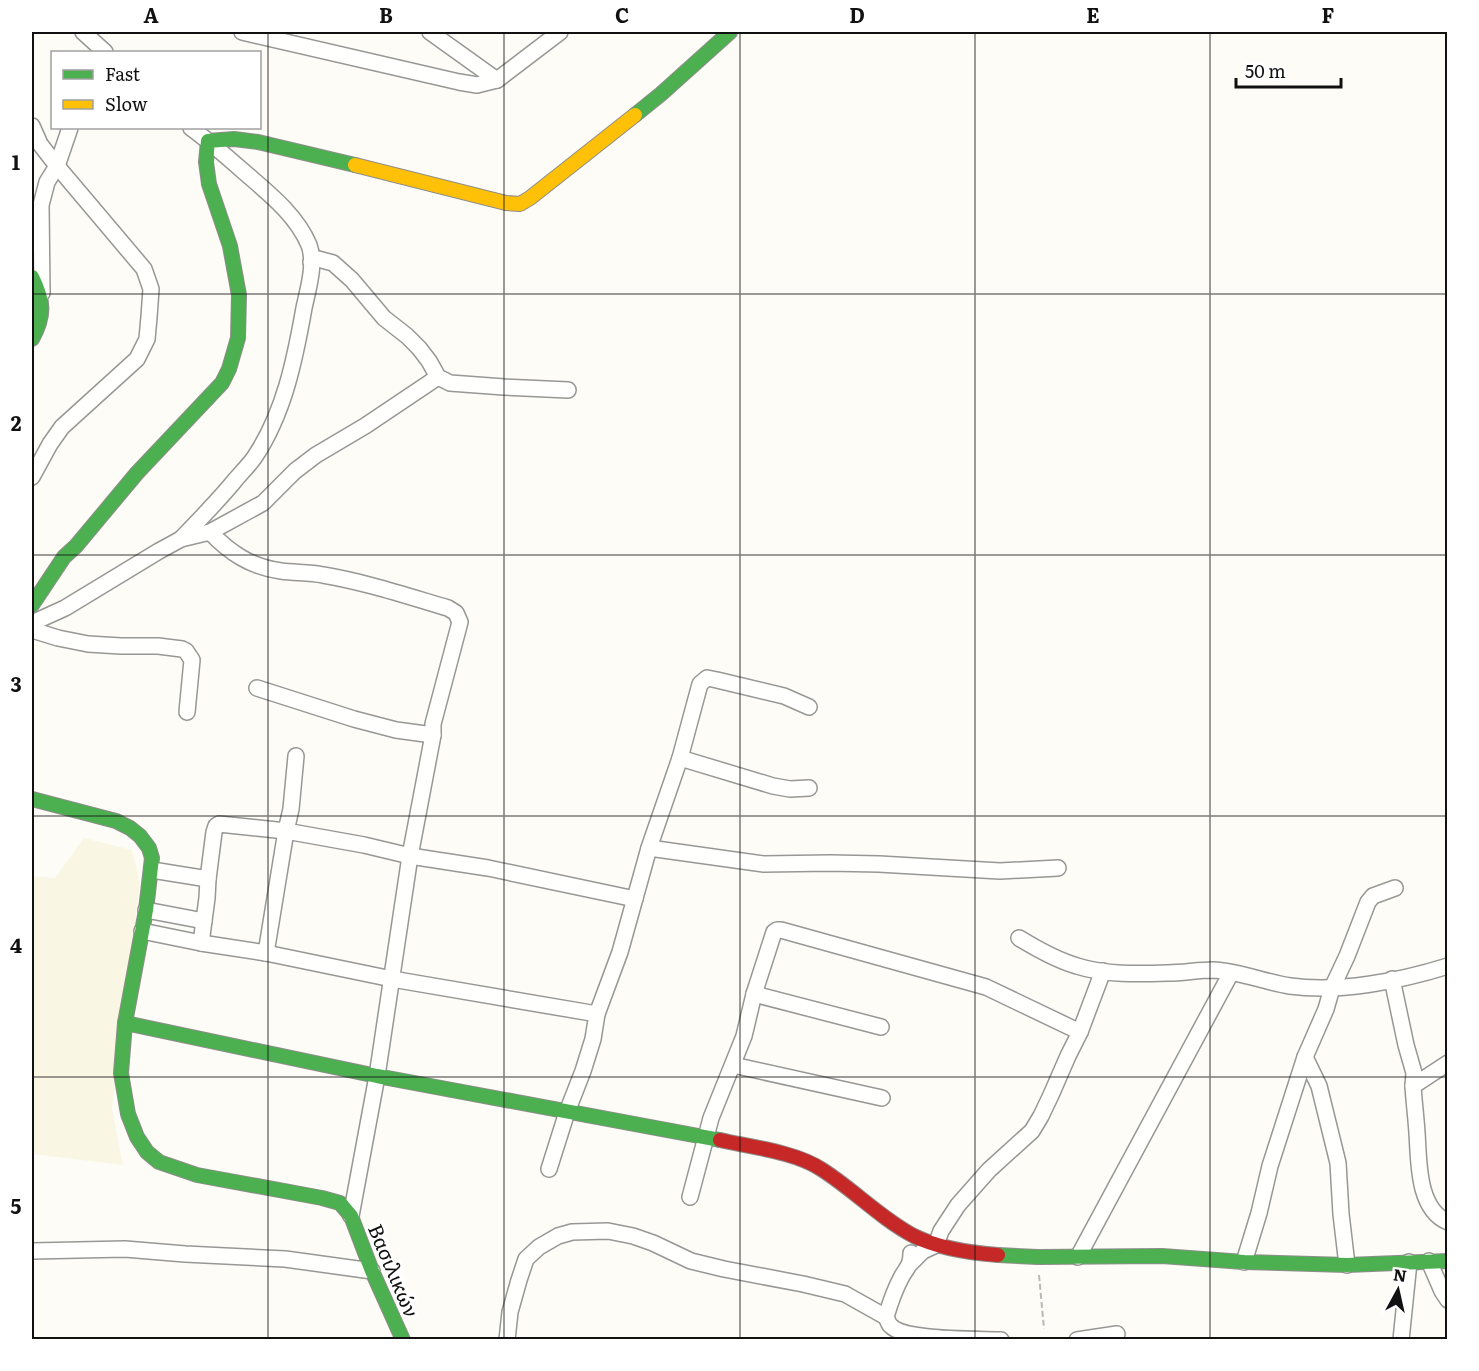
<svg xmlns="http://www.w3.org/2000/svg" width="1479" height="1371" font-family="Literata,serif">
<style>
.farmland{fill:#f9f7e4}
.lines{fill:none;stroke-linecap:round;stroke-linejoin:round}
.street-casing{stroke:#979795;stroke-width:18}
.fast-casing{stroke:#8e8d8b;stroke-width:16}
.slow-casing{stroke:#8e8d8b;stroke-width:16}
.jam-casing{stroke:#8e8d8b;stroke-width:16}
.path{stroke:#b9b9b8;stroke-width:2;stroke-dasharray:6 3;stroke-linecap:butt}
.street{stroke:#fffffe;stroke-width:15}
.fast{stroke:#4caf50;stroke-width:14}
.slow{stroke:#ffc107;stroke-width:14}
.jam{stroke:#c62828;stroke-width:14}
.grid{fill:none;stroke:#111;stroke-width:1.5;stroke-opacity:0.55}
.labels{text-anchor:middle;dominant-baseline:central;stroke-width:6;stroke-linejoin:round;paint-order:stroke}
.street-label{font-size:20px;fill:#111;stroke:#fff}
.neatline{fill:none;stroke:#111;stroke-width:2}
.grid-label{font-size:20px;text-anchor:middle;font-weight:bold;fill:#111}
</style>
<rect width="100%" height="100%" fill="#fdfcf7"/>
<path class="farmland" d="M84,838L132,850L140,883L112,1109L123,1165L32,1154V876L55,878Z"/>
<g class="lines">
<defs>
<g id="street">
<path d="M83,32L105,52"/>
<path d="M242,32L459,82L477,85L497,80L560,32"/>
<path d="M430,32L497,80"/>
<path d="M32,126L40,144L57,166L144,269L151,289L149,317L147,339L137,359L62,427L50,444L32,477"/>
<path d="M311,262L318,259L333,263L352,280L384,318L407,336L419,348L429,361L438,377L450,383L504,387L568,390"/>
<path d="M42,293L41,205L47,182L57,166L70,128"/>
<path d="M210,532C230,553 251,567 281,571C295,573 309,572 323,575C365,582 407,596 448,608L456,613L460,622L433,724V735L410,856L377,1076L351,1216"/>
<path d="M181,539C200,519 219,500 236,479C242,472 249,465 254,458C284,414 295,359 304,308C308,289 316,264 309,245C296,214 267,192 243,171C226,156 209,141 191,128"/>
<path d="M32,623L65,608L159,551L181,539L210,532L263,503L295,471L316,455L365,426L438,377"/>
<path d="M32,630L58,638L88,644L121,646H158L182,649L186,651L192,660L187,712"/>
<path d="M257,688L354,719L396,730L433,735"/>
<path d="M680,758L773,786L790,789L809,788"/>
<path d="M649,848L764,864L830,863L879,864L1000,871L1058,868"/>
<path d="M152,870L208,879L207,898L201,943"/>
<path d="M208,879L214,832L216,826L219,824L286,831L291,809L296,756"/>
<path d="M146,910L204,921"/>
<path d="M142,931L201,943L266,953L392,979L597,1014"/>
<path d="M1019,938C1037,949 1056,960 1077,966C1105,975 1138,974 1168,973C1183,973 1198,970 1213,970C1239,971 1264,982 1290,986C1339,993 1400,981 1448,966"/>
<path d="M266,953L286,831L364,845L410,856L488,868L635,899"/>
<path d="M1392,979L1406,1045L1414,1073L1413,1086"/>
<path d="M754,994L881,1027"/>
<path d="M1305,1057L1319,1086L1338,1163L1341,1214L1347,1265"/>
<path d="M1448,1063L1413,1086C1414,1102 1416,1117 1417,1133C1419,1161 1417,1209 1448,1222"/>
<path d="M733,1065L882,1098"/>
<path d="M549,1169L567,1112L583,1071L593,1039L597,1014L620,952L649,848L680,758L700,684L707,678L717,680L784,696L809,707"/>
<path d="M690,1197L711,1118L744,1036L754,994L774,932L777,930H781L986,987L1080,1032"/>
<path d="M32,1251L125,1249L185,1254L285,1259L372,1271"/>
<path d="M911,1253C911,1265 908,1266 902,1276C895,1289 890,1303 886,1317C888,1320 888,1324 891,1326C905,1341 979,1339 1001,1340"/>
<path d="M1078,1257L1231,973"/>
<path d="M1429,1261L1442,1291L1448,1300"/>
<path d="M1244,1262L1259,1213L1270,1166L1305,1057L1326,1009L1332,988L1347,956L1368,902L1373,896L1395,888"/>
<path d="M911,1263L923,1251L936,1245L941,1231L958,1205L989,1170L1032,1131L1041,1116L1051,1095L1068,1056L1080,1032L1103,971"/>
<path d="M507,1340L510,1312L519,1280L526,1259L539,1247L558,1236L572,1232L608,1231L633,1236L653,1243L691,1261L724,1269L803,1284L845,1294L886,1317"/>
<path d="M1077,1340L1117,1334"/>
<path d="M1401,1340L1409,1262"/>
</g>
<g id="fast">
<path d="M635,115L661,94L730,32"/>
<path d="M32,277C44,301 45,316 32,339"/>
<path d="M32,605L64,557L76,546L137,473L222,383L229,369L238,338L239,295L230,246L209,184L206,162L208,141L234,139L258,142L355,165"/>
<path d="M32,799L116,821L130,828L140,836L149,848L152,858L146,910L125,1023L121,1073L128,1114L137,1137L147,1152L159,1162L197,1175L322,1198L340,1203L351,1216L372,1271L403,1340"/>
<path d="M125,1023L377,1076L720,1140"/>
<path d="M998,1255L1038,1257L1162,1256L1244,1262L1347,1265L1448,1261"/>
</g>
<path id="slow" d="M355,165L506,203L520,204L530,198L635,115"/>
<path id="jam" d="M720,1140C751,1147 795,1152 821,1169C853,1189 880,1218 914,1236C938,1248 971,1253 998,1255"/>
</defs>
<use href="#street" class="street-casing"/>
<use href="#fast" class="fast-casing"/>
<use href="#slow" class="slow-casing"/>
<use href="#jam" class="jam-casing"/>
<path class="path" d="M1039,1275L1044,1329"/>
<use href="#street" class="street"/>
<use href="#fast" class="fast"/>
<use href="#slow" class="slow"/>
<use href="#jam" class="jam"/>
</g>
<path class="grid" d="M268,32V1340M504,32V1340M740,32V1340M975,32V1340M1210,32V1340M32,294H1448M32,555H1448M32,816H1448M32,1077H1448"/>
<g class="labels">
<g class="street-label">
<text transform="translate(395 1270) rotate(67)">Βασιλικών</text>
</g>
</g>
<rect width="1479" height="1371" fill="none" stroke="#ffffff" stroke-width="66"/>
<rect x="51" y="51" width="210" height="78" fill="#ffffff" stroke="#a0a0a0" stroke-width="1.5"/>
<rect x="63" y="70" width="30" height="9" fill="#4caf50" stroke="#a0a0a0" stroke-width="1.5"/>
<text x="105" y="81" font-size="18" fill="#111111">Fast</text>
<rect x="63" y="100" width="30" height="9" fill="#ffc107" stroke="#a0a0a0" stroke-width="1.5"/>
<text x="105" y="111" font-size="18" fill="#111111">Slow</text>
<g transform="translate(1398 1290) rotate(8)" stroke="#ffffff" stroke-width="4.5" paint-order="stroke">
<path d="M0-4.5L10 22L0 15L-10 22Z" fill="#111111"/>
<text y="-9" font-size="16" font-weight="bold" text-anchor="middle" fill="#111111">N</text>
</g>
<path d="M1236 78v9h105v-9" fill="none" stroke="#111111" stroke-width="3"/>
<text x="1245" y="78" font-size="18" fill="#111111" stroke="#ffffff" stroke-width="4.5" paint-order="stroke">50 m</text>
<rect x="33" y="33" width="1413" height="1305" class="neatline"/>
<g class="grid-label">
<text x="151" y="23">A</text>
<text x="386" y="23">B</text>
<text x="622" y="23">C</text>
<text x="857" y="23">D</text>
<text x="1093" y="23">E</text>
<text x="1328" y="23">F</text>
<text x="16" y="170">1</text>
<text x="16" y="431">2</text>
<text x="16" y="692">3</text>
<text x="16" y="953">4</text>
<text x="16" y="1214">5</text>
</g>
</svg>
